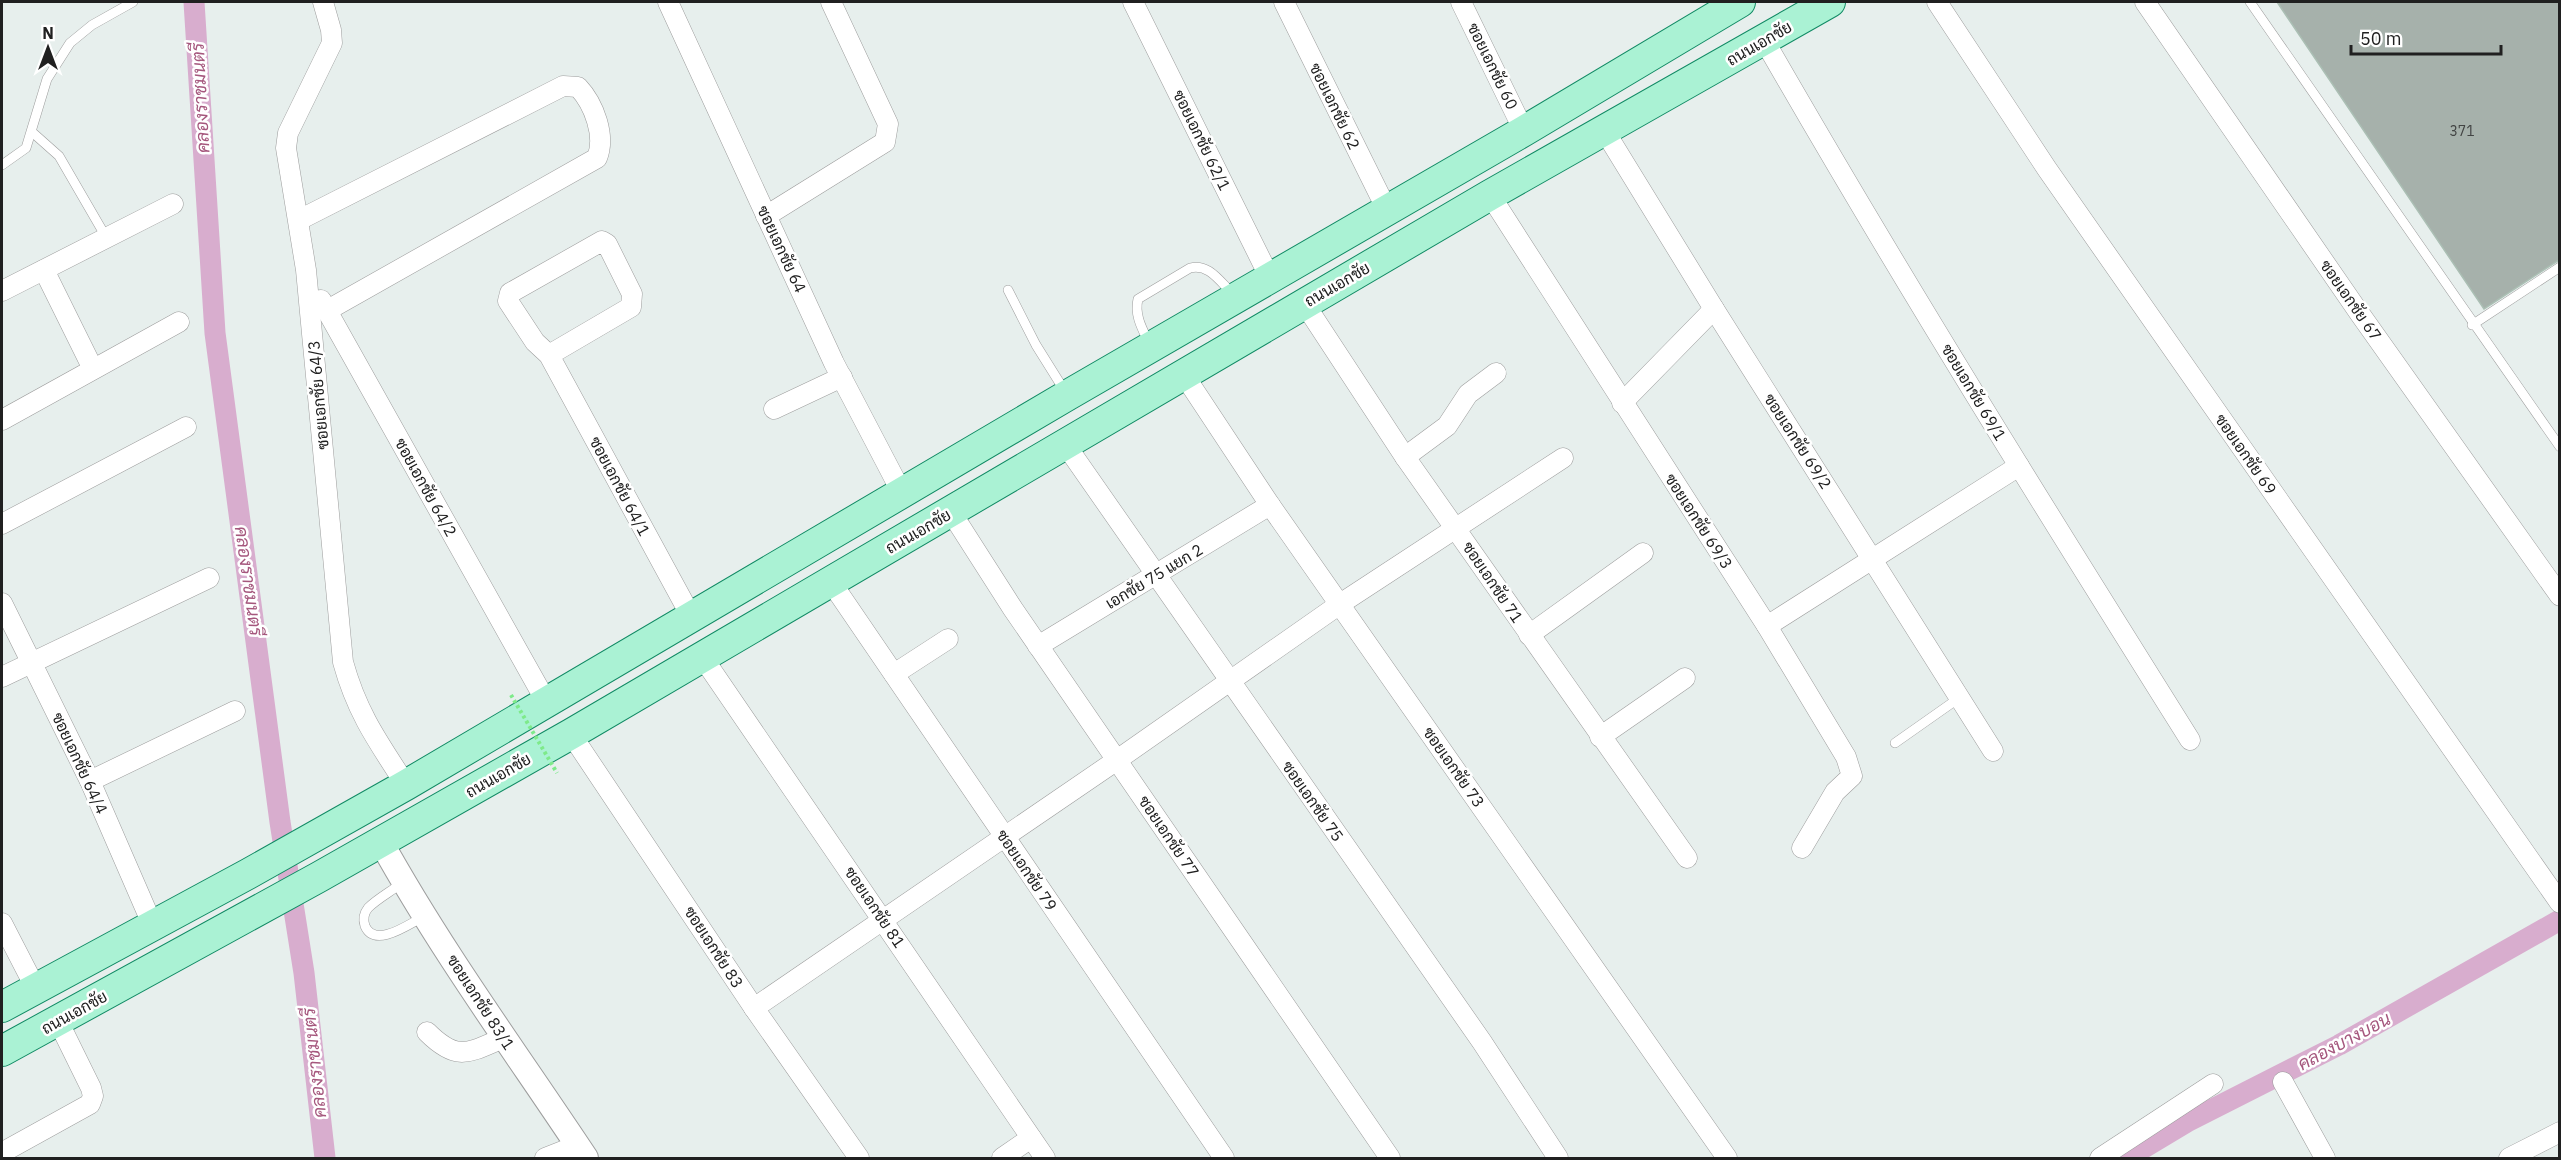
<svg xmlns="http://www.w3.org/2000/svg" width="2561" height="1160" font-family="'IBM Plex Sans',Sarabun,sans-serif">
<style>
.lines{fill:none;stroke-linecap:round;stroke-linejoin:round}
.canal{stroke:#d8adce;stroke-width:21}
.building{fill:#a6b1ab;stroke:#abbfb4;stroke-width:1.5}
.service-casing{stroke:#9d9d9d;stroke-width:10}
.minor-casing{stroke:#9d9d9d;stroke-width:21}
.tertiary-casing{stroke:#9d9d9d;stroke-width:26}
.primary-casing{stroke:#118a64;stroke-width:32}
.service{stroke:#fff;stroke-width:9}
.minor{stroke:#fff;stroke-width:20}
.tertiary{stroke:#fff;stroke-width:24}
.primary{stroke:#aaf2d4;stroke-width:30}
.path-bridge{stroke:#7eea8a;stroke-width:4;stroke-dasharray:3 3;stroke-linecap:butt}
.labels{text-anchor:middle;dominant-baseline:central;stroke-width:5;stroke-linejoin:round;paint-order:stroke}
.number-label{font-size:14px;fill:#424443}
.street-label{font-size:16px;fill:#202020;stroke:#fff}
.water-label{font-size:18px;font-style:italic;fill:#a5577d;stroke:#fff}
</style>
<rect width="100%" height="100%" fill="#e7efed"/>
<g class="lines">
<g class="canal">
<path d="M194,2L215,333L280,822L304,973L325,1158"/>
<path d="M2127,1158L2187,1122L2339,1045L2560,920"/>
</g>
</g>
<path class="building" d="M2277,2H2559V260L2484,309Z"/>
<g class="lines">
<defs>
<g id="service">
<path d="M2250,2L2560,447"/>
<path d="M32,132L59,156L106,237"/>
<path d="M2,165L26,148L47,79L70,43L92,25L133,2"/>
<path d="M1008,290L1036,345L1066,393"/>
<path d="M2472,325L2560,267"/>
<path d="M1150,345C1143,330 1134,316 1138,299L1190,268C1209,263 1220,282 1233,294"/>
<path d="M1895,743L1959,698"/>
<path d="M403,882C392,891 378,898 368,908C364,913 363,920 365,926C375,949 409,924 423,917"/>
</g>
<g id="minor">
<path d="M323,2L331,30L332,43L288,133L286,148L306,270L343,662C357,713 378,742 406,785"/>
<path d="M668,2L834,363L902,493"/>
<path d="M1133,2L1270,278"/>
<path d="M1284,2L1387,210"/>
<path d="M1461,2L1524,131"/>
<path d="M1937,2L2047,169L2560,903"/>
<path d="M2145,2L2360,314L2560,596"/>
<path d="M1764,40C1900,277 2045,509 2190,740"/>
<path d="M1604,130L1714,309L1993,751"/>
<path d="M1490,195L1767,626L1846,757L1852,776L1835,792L1802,848"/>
<path d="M766,216L885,142L888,124L831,2"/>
<path d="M299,220L563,86L578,87C594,104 606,136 597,158L326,311"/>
<path d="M44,270L93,369"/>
<path d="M2,291L173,204"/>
<path d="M321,300L547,703"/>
<path d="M1304,303L1405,457L1687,858"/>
<path d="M549,355L631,307L632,294L607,244L602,241L510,293L508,301L535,342L549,355L692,618"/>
<path d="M1184,375L1270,505L1727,1158"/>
<path d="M1622,403L1714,309"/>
<path d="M774,409L842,377"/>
<path d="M2,420L179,322"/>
<path d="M1065,444L1482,1042L1558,1158"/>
<path d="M1405,457L1447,426L1468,394L1496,373"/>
<path d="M951,512L1013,609L1390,1158"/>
<path d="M2,524L186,427"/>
<path d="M831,582L1224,1158"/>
<path d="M2,603L90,781L153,926"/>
<path d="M1767,626L2019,466"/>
<path d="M1529,635L1643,553"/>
<path d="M1038,646L1270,505"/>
<path d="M703,658L1045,1158"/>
<path d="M894,674L948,639"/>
<path d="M2,677L209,578"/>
<path d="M571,734L754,1008L859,1158"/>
<path d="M1600,737L1685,678"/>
<path d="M90,781L235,711"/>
<path d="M2,923L36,989"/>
<path d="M754,1008L1117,760L1340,604L1563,458"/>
<path d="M427,1032C457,1062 468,1053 503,1038"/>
<path d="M2283,1082L2325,1158"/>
<path d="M5,1151L90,1104L93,1096L91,1088L58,1021"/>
<path d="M545,1158L578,1145"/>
<path d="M1002,1158L1031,1138"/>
<path d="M2100,1158L2213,1084"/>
<path d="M2509,1158L2560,1132"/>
</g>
<path id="tertiary" d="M381,842C442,952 517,1054 586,1158"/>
<g id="primary">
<path d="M2,1007L248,874L406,785L1068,395L1524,131L1740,2"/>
<path d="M2,1051L319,877L571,734L1490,195L1830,2"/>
</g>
</defs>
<use href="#service" class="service-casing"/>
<use href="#minor" class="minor-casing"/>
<use href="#tertiary" class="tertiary-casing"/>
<use href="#primary" class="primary-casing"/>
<use href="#service" class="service"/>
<use href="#minor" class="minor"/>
<use href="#tertiary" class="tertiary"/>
<use href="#primary" class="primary"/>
<path class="path-bridge" d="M511,695L557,773"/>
</g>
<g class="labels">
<g class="number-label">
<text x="2462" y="131">371</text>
</g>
<g class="street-label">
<text transform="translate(1759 43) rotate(-30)">ถนนเอกชัย</text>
<text transform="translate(1493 66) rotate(64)">ซอยเอกชัย 60</text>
<text transform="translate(1335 106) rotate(64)">ซอยเอกชัย 62</text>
<text transform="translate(1202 140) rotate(64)">ซอยเอกชัย 62/1</text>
<text transform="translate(782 249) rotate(65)">ซอยเอกชัย 64</text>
<text transform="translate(1337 284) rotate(-30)">ถนนเอกชัย</text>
<text transform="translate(2351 300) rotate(55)">ซอยเอกชัย 67</text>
<text transform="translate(1974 392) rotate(59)">ซอยเอกชัย 69/1</text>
<text transform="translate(318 395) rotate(-95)">ซอยเอกชัย 64/3</text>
<text transform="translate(1798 441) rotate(57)">ซอยเอกชัย 69/2</text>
<text transform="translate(2246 454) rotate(55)">ซอยเอกชัย 69</text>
<text transform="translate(620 486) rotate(62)">ซอยเอกชัย 64/1</text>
<text transform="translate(426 487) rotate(61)">ซอยเอกชัย 64/2</text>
<text transform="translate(1699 521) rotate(57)">ซอยเอกชัย 69/3</text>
<text transform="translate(918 531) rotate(-30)">ถนนเอกชัย</text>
<text transform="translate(1154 576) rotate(-31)">เอกชัย 75 แยก 2</text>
<text transform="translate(1493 582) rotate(56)">ซอยเอกชัย 71</text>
<text transform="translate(80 763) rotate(65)">ซอยเอกชัย 64/4</text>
<text transform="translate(1454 767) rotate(55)">ซอยเอกชัย 73</text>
<text transform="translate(498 775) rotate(-30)">ถนนเอกชัย</text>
<text transform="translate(1313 801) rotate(55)">ซอยเอกชัย 75</text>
<text transform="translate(1169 836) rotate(56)">ซอยเอกชัย 77</text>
<text transform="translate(1027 870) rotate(56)">ซอยเอกชัย 79</text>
<text transform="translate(875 907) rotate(56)">ซอยเอกชัย 81</text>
<text transform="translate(714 947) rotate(57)">ซอยเอกชัย 83</text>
<text transform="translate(481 1002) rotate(57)">ซอยเอกชัย 83/1</text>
<text transform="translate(74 1012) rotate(-29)">ถนนเอกชัย</text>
</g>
<g class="water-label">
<text transform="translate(200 98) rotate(-93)">คลองราชมนตรี</text>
<text transform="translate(249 581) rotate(82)">คลองราชมนตรี</text>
<text transform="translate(2344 1041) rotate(-28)">คลองบางบอน</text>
<text transform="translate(314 1063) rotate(-96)">คลองราชมนตรี</text>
</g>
</g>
<rect width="2561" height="1160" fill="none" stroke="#202020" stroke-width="6"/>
<g transform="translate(48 48)" stroke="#ffffff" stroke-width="4.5" paint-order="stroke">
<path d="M0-4.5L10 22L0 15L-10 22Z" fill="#202020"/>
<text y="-9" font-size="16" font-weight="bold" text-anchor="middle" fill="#202020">N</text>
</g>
<path d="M2351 45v9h150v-9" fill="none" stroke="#202020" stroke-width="3"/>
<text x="2360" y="45" font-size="18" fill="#202020" stroke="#ffffff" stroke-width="4.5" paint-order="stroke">50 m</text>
</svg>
